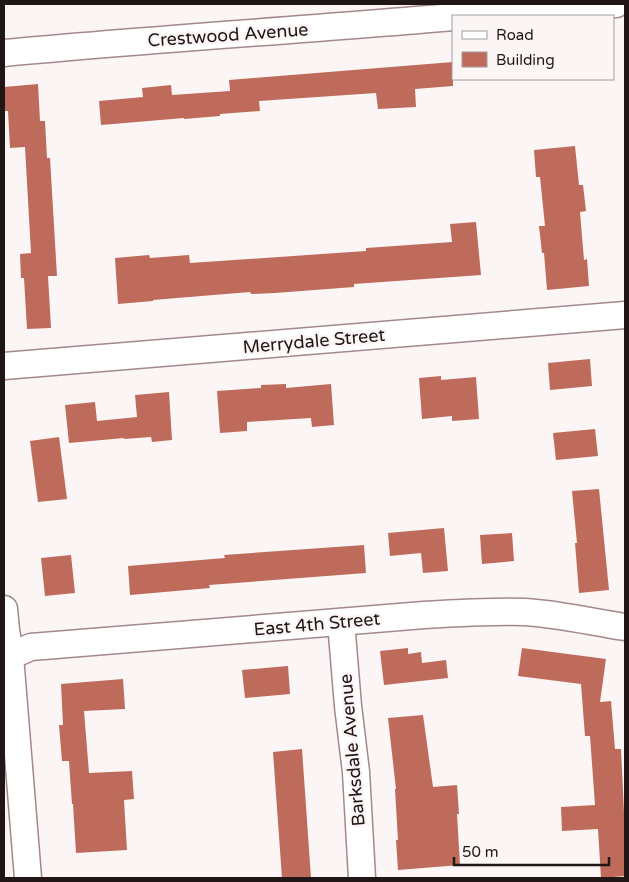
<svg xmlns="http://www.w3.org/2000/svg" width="629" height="882" font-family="'Varela Round',sans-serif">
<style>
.building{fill:#bf6b5b}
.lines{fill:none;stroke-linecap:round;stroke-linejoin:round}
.minor-casing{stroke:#a4888a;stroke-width:29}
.minor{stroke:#fff;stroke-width:26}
.labels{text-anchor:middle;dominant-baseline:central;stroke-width:5;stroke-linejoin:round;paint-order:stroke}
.street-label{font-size:18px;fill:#201616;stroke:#fbf5f5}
</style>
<rect width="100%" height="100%" fill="#fbf5f5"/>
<g class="building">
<path d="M453,62V86L415,89L416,107L378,109L376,93L259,101L260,111L220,114V116L184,119V118L101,125L99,101L143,97L142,88L171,85L172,95L230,91L229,80Z"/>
<path d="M38,84L40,121H45L47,158H50L57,276H48L51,328L27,329L24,278H21L20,254L31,253L25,147L10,148L8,111H4V87Z"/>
<path d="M575,146L579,185H583L586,211L580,212L584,260L587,259L589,286L547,290L544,253H542L539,226H545L540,177H536L534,150Z"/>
<path d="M476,222L481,275L354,284V287L275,293L251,294L250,292L153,300V301L118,304L115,258L149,255L150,258L189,255L190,263L366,251V248L452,242L450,224Z"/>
<path d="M590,359L592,386L550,390L548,363Z"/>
<path d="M441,376V380L476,377L479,419L452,421V416L422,419L419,378Z"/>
<path d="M286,384V388L331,384L334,425L312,427L311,418L247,422V431L220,433L217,391L261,388V385Z"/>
<path d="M169,392L172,440L152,442L151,437L124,439V438L69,443L65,405L95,402L97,421L137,417L135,395Z"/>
<path d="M595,429L598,456L556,460L553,433Z"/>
<path d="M59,437L67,499L38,502L30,441Z"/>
<path d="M599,489L609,590L579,593L575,543H577L572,491Z"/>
<path d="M444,528L448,571L423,573L421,553L390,556L388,533Z"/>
<path d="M512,533L514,561L482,564L480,535Z"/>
<path d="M364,545L366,573L209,585L210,588L130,595L128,566L225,558L224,555Z"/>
<path d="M71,555L75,593L45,596L41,558Z"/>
<path d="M408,648V654L421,652L422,663L446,660L448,678L384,685L380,651Z"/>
<path d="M522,648L606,659L600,702L611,701L615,749H621L625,833V876L601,878L598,829L562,831L561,807L595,805L590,736H585L581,684L518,676Z"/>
<path d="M288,666L290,694L245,698L242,670Z"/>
<path d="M123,679L125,709L84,711L89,773L132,771L134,799L124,800L127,850L76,853L73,804H72L69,761H62L59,725H63L61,684Z"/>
<path d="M423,715L433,787L457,785L459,814H457L460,865L398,870L396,840H398L395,789H396L388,718Z"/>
<path d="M302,749L311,878H282L273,752Z"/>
</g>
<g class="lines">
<defs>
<g id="minor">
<path d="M457,16L616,4"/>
<path d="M4,53C153,39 303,30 453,17"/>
<path d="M4,366L625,315"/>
<path d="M4,609L6,630L10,656L28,878"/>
<path d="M341,622L348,706L356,772L362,878"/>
<path d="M4,662L10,656L31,647L424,615C458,613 492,611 525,612C559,614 592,622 625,627"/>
</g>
</defs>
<use href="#minor" class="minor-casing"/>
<use href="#minor" class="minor"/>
</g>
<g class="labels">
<g class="street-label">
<text transform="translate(228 35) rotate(-4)">Crestwood Avenue</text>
<text transform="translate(314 341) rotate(-5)">Merrydale Street</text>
<text transform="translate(317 624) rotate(-5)">East 4th Street</text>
<text transform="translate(352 750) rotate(-95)">Barksdale Avenue</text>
</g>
</g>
<rect width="629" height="882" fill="none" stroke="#201616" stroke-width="10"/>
<rect x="452" y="15" width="162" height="65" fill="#fbf5f5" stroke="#a39c9c"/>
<rect x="462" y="31" width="25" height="8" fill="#ffffff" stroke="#a39c9c"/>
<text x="496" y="40" font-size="15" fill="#201616">Road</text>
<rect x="462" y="52" width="25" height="15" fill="#bf6b5b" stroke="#a39c9c"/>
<text x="496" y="65" font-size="15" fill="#201616">Building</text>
<path d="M454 857v8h155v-8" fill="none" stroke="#201616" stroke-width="2.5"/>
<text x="462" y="857" font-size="15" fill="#201616" stroke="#fbf5f5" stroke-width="4" paint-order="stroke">50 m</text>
</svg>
